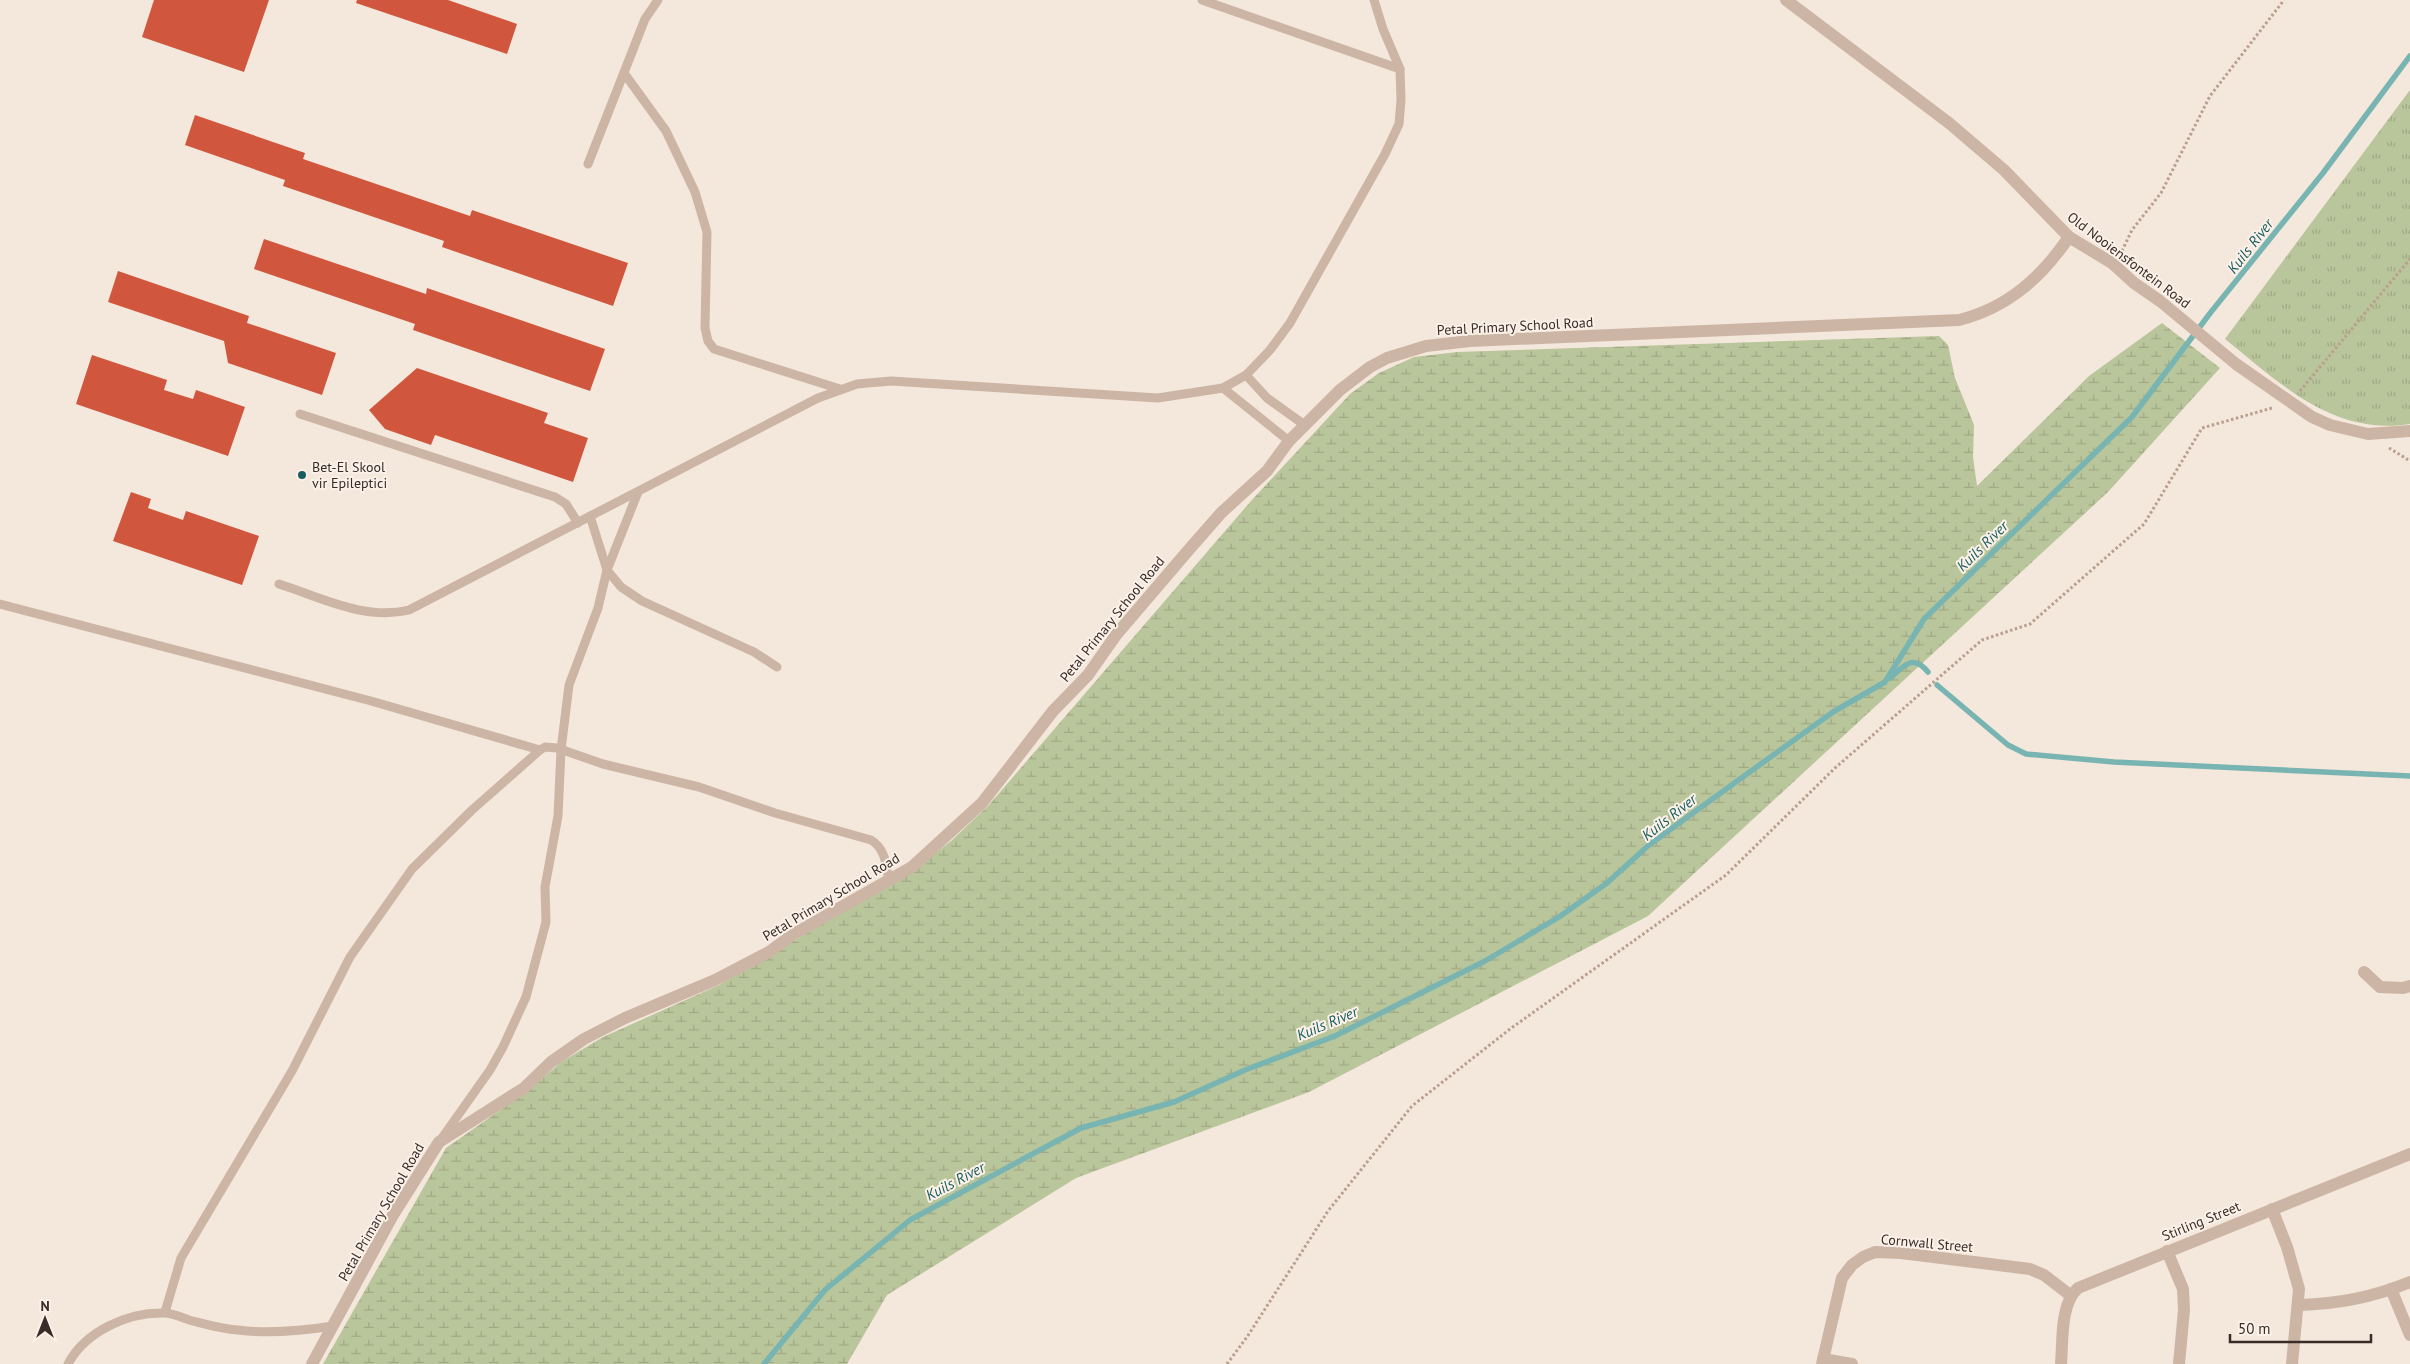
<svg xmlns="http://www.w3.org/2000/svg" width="2410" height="1364" font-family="'PT Sans',sans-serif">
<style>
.grass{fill:url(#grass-tufts)}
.wetland{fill:url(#wetland-marsh)}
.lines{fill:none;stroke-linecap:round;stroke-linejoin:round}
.stream{stroke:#78b4b2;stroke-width:5.5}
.building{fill:#d0573e}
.path{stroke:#b99f90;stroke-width:3;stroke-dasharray:2.5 2.5;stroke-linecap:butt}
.service{stroke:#cdb5a6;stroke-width:9}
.minor{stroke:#cdb5a6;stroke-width:12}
.poi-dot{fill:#195e5e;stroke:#fbf1e8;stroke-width:2}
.labels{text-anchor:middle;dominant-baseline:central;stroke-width:4;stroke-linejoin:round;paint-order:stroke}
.street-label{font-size:14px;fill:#392c28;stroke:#fbf1e8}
.poi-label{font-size:14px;fill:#392c28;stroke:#fbf1e8;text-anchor:start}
.water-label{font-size:15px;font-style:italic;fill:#195e5e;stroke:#fbf1e8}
</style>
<defs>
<pattern id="grass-tufts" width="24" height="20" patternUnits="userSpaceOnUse" patternTransform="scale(1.25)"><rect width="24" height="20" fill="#b9c59a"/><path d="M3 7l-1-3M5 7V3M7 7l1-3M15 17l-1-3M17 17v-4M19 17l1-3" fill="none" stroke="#a0a985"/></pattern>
<pattern id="wetland-marsh" width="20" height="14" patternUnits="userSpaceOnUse" patternTransform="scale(1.25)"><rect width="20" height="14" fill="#b9c59a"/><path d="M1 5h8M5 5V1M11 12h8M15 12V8" fill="none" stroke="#a0a985"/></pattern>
</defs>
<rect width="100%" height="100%" fill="#f4e7db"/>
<path class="grass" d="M2410,90V424C2333,436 2281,384 2225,339Z"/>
<path class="wetland" d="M2162,323L2220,368L2108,492L1648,916L1309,1092L1076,1178L887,1295L847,1364H323L446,1148L529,1090L561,1062L603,1037L719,985L914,870L951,841L988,806L1251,501L1350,394L1379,373L1414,357L1457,352L1939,336L1948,345L1955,378L1974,425L1973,457L1977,486L2089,376Z"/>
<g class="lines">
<g class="stream">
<path d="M1890,678C1904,666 1913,653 1928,672"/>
<path d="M1937,685L2008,745L2026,754L2114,762L2410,776"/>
<path d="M764,1364L825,1290L910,1220L1081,1128L1174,1102L1245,1070L1335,1036L1485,961L1559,917L1607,883L1649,845L1722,792L1833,712L1885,682L1924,619L2132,417L2211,312L2323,173L2410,56"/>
</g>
</g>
<g class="building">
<path d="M154,0H269L244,72L142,37Z"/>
<path d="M357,0H448L517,24L507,54L356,3Z"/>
<path d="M195,115L305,153L303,159L470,216L472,210L628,263L613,306L442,247L444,241L283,186L285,180L185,145Z"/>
<path d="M264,239L426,294L427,288L605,349L590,391L413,330L415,324L254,269Z"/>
<path d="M118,271L249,316L247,323L336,353L322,395L228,363L224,341L108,302Z"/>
<path d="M92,355L167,380L164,390L193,399L196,390L245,407L228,456L76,404Z"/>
<path d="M417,368L548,413L544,423L588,438L573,482L435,435L431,445L385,429L369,410Z"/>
<path d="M131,492L151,499L148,508L183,520L186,511L259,536L242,585L113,541Z"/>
</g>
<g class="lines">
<g class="path">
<path d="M2122,251L2132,230L2161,193L2210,96L2284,0"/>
<path d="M2300,391L2410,259"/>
<path d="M2389,448L2410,461"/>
<path d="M1227,1364L1247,1337L1328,1211L1412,1106L1510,1029L1726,875L1835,768L1982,640L2030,624L2144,524L2202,428L2272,408"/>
</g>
<g class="service">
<path d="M1202,0L1400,69"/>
<path d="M624,73L666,131L695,192L707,232L705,328L708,341L714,349L840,389"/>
<path d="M588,164L645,19L658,0"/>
<path d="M1246,375L1267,398L1306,426"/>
<path d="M1223,388L1289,441"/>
<path d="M300,414L555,497L566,504L578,523"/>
<path d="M638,492L607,570L621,587L642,601L754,652L777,667"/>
<path d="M279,584C320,597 365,621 409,610L818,398L857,384L891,381L1158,398L1223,388L1246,375L1270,350L1290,323L1385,154L1399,124L1401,100L1400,69L1383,29L1374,0"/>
<path d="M0,604L371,701L540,750"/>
<path d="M442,1138L490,1070L503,1047L526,997L546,922L545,887L558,816L561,750L569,685L598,608L607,570L590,516"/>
<path d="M165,1312L181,1258L292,1071L350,957L412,869L472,810L540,750L545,747L557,748L603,764L699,787L775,813L871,840C886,849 886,866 889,881"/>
<path d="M68,1364C85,1332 127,1312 164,1313C172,1313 181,1317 189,1320C205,1324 221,1329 238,1330C269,1334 301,1331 333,1326"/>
</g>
<g class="minor">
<path d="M1786,0L1949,123L2004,170L2069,237L2112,263L2134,283L2160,301L2236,364L2312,417L2330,425L2368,434L2410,431"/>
<path d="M2364,972L2380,987L2403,988L2410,986"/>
<path d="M2272,1209L2287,1247L2299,1289L2292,1364"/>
<path d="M2167,1251L2183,1289L2184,1310L2179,1364"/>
<path d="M2391,1289L2410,1335"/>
<path d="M2299,1305C2338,1304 2374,1297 2410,1282"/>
<path d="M1823,1359L1852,1364"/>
<path d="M312,1364L393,1215L439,1142L524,1088L551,1062L584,1039L625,1018L715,980L769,952L792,935L912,867L982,803L1053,711L1088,675L1116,635L1186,553L1221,513L1267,471L1289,441L1340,390L1370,367L1387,358L1426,346L1470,341L1959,320C2007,308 2041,278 2069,237"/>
<path d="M1822,1364L1842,1278L1852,1265L1863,1257L1875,1252L1901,1253L2030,1269L2044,1275L2070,1295"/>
<path d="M2061,1364C2063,1340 2060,1304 2078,1288L2410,1154"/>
</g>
</g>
<circle class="poi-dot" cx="302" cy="475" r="5"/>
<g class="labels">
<g class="street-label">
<text transform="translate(2129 260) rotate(37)">Old Nooiensfontein Road</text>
<text transform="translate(1515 326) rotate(-3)">Petal Primary School Road</text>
<text transform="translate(1112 619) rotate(-51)">Petal Primary School Road</text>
<text transform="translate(831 897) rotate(-31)">Petal Primary School Road</text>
<text transform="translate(381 1212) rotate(-60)">Petal Primary School Road</text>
<text transform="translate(2201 1221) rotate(-22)">Stirling Street</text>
<text transform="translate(1927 1243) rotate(5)">Cornwall Street</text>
</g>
<g class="poi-label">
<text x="312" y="467">Bet-El Skool<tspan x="312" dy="16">vir Epileptici</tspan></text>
</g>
<g class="water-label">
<text transform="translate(2250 246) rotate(-52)">Kuils River</text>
<text transform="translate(1982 546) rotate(-44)">Kuils River</text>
<text transform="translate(1669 817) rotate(-38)">Kuils River</text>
<text transform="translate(1327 1023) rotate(-23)">Kuils River</text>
<text transform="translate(955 1181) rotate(-28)">Kuils River</text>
</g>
</g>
<g transform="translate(45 1319)" stroke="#fbf1e8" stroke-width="4" paint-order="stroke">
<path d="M0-4L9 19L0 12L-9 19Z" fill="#392c28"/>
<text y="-8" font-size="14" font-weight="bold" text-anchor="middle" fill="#392c28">N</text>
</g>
<path d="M2230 1334v8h141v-8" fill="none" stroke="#392c28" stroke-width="2.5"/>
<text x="2238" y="1334" font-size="15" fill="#392c28" stroke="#fbf1e8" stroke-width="4" paint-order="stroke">50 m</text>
</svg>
